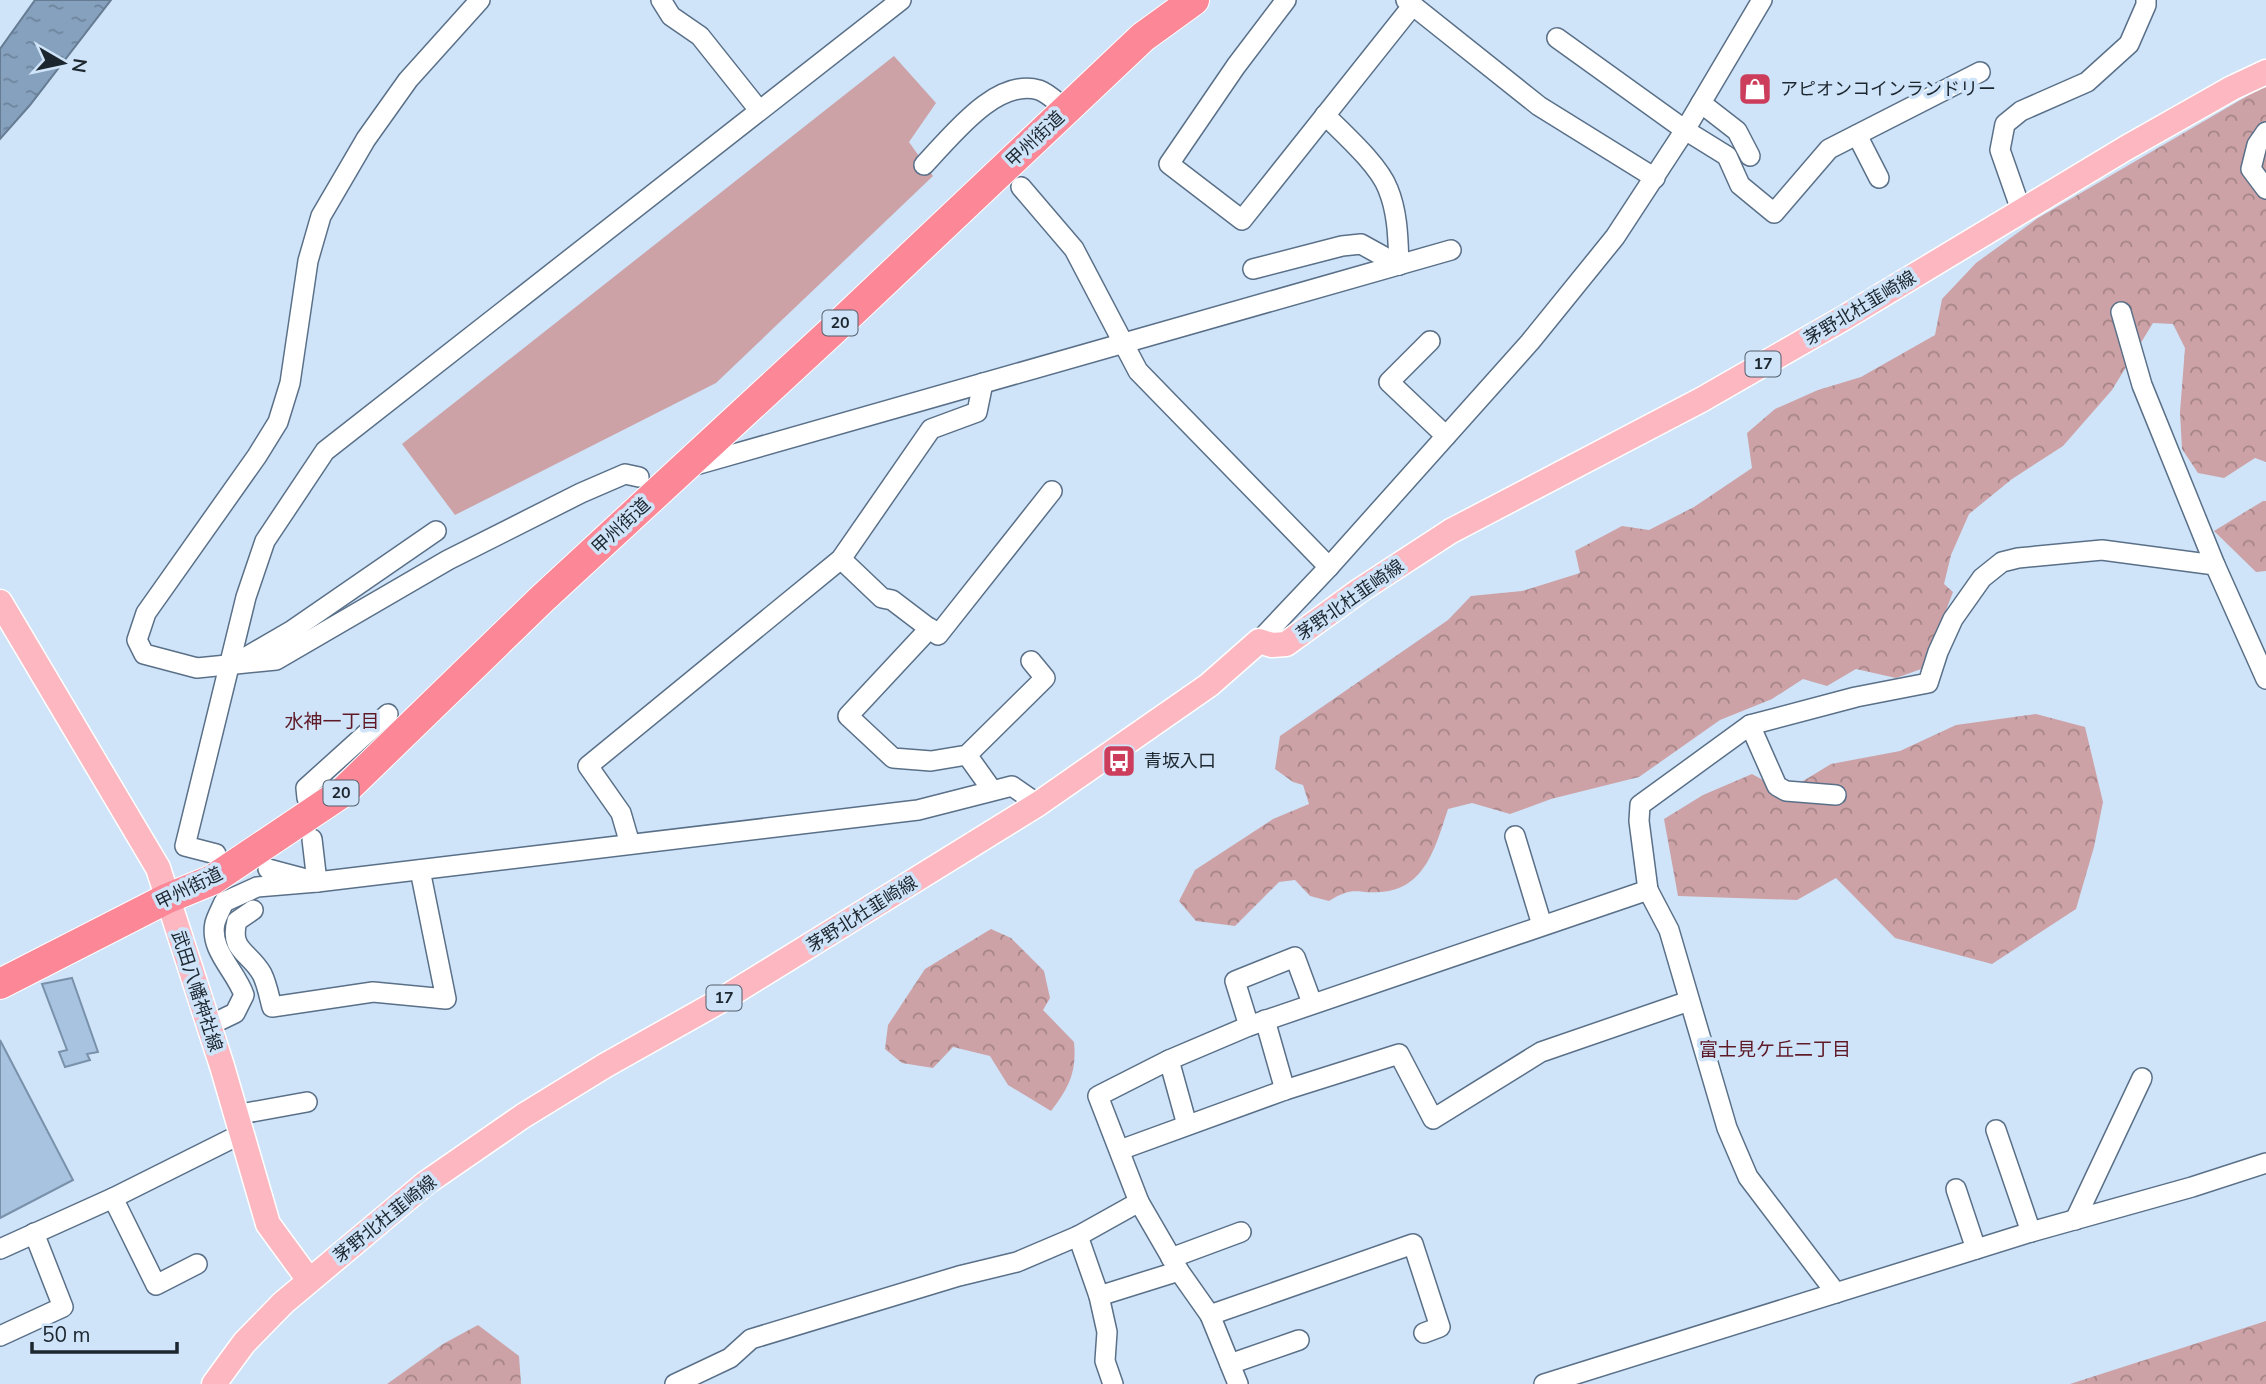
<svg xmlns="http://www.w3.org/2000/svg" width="2266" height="1384" font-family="'Nunito Sans','Noto Sans JP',sans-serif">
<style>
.forest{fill:url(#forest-crowns)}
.park{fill:#cca2a6}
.water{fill:url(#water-ripples);stroke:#667c93;stroke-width:2}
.building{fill:#a7c3e0;stroke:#7991aa;stroke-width:2}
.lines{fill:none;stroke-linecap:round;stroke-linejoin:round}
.minor-casing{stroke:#5a7088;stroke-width:22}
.major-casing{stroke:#fff;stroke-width:27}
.highway-casing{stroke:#fff;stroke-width:32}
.minor{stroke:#fff;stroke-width:19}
.major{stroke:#fdb7c1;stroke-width:24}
.highway{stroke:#fb8797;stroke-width:30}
.labels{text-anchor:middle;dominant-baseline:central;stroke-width:7;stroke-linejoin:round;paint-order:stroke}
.shield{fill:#cfe4f9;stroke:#525f6c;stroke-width:2}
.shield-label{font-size:16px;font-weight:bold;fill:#1c262f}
.poi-label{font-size:18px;fill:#1c262f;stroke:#cfe4f9;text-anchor:start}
.street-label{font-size:18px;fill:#1c262f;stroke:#cfe4f9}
.neighbourhood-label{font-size:19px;fill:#5f1a28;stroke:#cfe4f9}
</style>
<defs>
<pattern id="forest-crowns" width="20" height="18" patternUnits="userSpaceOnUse" patternTransform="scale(1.75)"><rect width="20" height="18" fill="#cca2a6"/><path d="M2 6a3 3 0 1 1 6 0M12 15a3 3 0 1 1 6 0" fill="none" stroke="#a58488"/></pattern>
<pattern id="water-ripples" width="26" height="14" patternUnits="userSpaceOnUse" patternTransform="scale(1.75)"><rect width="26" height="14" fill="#86a1be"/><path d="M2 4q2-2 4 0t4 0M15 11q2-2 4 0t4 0" fill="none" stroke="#6d839b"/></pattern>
</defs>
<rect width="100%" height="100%" fill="#cfe4f9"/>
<g class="forest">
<path d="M2266,85V462L2255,458L2224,478L2198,473L2182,449L2180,412L2185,348L2173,324L2153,323L2112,390L2063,446L2012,479L1969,514L1951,555L1944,584L1953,592L1924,668L1896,678L1856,669L1827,686L1803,679L1772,699L1720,720L1639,777L1551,799L1510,814L1472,803L1448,809C1436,845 1426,889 1381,892C1355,894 1355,885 1329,901L1310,896L1295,880L1279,882L1235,926L1196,921L1179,901L1195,870L1273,819L1309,804L1303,785L1293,782L1275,769L1280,736L1448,620L1471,596L1522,591L1580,573L1575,551L1622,526L1649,530L1694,507L1752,468L1747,433L1775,409L1818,390L1861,377L1935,335L1942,299L1976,263L2038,218Z"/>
<path d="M2263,501H2266V571L2256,572L2214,531Z"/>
<path d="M2036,714L2085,727L2103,802L2094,847L2076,909L1992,964L1895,938L1836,878L1797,900L1678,896L1664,819L1703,795L1752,774L1785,792L1831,764L1900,751L1956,725Z"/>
<path d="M991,929L1011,938L1044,971L1050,998L1043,1010L1074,1042C1077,1072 1069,1088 1051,1111L1008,1085L990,1056L953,1047L933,1068L902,1063L885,1049L888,1025L925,969Z"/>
<path d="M2266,1321V1384H2070Z"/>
<path d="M478,1325L519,1356L521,1384H387L443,1344Z"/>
</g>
<path class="park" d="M894,56L936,103L909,142L933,176L716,383L455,515L402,444Z"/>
<path class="water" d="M35,0H111L30,105L0,139V49Z"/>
<g class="building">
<path d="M72,978L98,1052L87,1054L90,1060L65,1067L59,1052L67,1050L42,984Z"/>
<path d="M0,1040L73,1180L0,1218Z"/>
</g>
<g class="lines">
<defs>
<g id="minor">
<path d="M480,0L408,80L366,139L321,216L308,261L290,383L278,422L257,456L146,613L137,640L144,654L197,668L276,660L448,560L581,493L625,474L639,477"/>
<path d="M661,0L671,16L700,36L759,110"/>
<path d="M1286,0L1236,66L1169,164L1242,220L1413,5"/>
<path d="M1406,0L1539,106L1655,178"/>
<path d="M1557,38L1685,130L1727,156L1740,185L1774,213L1829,149L1980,72"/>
<path d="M1701,103L1737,131L1750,156"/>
<path d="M1325,115C1344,134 1379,165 1388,189C1398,213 1398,240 1399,265"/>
<path d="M2266,132L2257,145L2251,169L2266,189"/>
<path d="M1857,135L1879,178"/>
<path d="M924,165C951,137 996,77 1039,90C1048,93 1059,104 1066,109"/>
<path d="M1021,187L1074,249L1138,371L1329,567"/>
<path d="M2021,210L2000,150L2005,124L2021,111L2087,82L2129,44L2146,5V0"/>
<path d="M1253,269L1342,246L1361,244L1399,265"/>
<path d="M2121,312L2142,385L2215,565L2266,679"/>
<path d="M1430,341L1389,382L1446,436"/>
<path d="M692,466L1451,250"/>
<path d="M841,559L882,598L892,600L938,635L1052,491"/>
<path d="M930,628L848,716L893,758L931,761L967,755L1045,678L1031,661"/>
<path d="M1259,641L1329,567L1530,342L1615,237L1685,130L1762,0"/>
<path d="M241,660L291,631L436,531"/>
<path d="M1750,725L1777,786L1786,791L1836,795"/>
<path d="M967,755L992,790"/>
<path d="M307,798L306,788L388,714"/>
<path d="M1515,836L1542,925"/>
<path d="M630,844L621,813L588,766L841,559L931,429L977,412L983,383"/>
<path d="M216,854L185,846L246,597L265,541L325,451L901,0"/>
<path d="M268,869L317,882L312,839"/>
<path d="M1648,890L1639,821L1640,805L1750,725L1856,697L1928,683L1938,652L1953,619L1982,578L2002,562L2018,558L2102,550L2215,565"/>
<path d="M253,910L237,921C229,951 249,951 262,974C267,984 269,996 272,1007L373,992L446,999L420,870"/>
<path d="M1265,1020L1285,1090"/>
<path d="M208,1026L235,1013L244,995C236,971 209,950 215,923C217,916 221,909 224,902L257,887L317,882L918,810L1012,786L1038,804"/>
<path d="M1249,1026L1235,981L1295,957L1312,1003"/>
<path d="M1169,1060L1187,1125"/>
<path d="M235,1115L307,1102"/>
<path d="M1996,1130L2031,1232"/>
<path d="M1120,1150L1285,1090L1399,1054L1433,1119L1541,1052L1689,1001"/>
<path d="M1956,1189L1976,1249"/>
<path d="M113,1198L156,1285L197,1264"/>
<path d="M2075,1220L2142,1078"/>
<path d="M1078,1236L1099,1296L1107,1332L1105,1361L1113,1384"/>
<path d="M0,1249L113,1198L241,1134"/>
<path d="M1171,1258L1241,1232"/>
<path d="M1099,1296L1179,1271"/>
<path d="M1210,1315L1413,1244L1440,1327L1424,1333"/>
<path d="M0,1336L63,1307L34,1233"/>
<path d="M1230,1364L1299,1340"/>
<path d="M675,1384L730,1358L751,1339L959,1276L1017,1262L1078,1236L1139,1202"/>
<path d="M1238,1384L1210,1315L1179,1271L1139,1202L1098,1096L1169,1060L1249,1026L1648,890L1669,930L1727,1128L1748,1177L1836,1293"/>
<path d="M1544,1384L2031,1232L2192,1187L2266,1163"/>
</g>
<g id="major">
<path d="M0,602L158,868L222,1066L268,1224L309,1280"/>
<path d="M214,1384L244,1343L283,1303L426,1183L523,1116L606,1065L718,1002L1038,804L1209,685L1259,641L1272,645L1286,644L1359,591L1451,531L1701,400L1844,318L2126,148L2232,88L2266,72"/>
</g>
<path id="highway" d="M0,984L166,899L212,880L343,792L543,598L831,332L1143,37L1194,0"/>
</defs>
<use href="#minor" class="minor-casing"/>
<use href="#major" class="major-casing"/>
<use href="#highway" class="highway-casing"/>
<use href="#minor" class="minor"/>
<use href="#major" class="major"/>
<use href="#highway" class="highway"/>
</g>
<defs>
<symbol id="shop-square" viewBox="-11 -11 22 22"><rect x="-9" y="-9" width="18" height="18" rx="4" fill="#cc3d5c" stroke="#cfe4f9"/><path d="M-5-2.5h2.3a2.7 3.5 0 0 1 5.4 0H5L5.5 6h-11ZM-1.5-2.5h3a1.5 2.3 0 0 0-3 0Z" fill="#fff"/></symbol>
<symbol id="bus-square" viewBox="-11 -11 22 22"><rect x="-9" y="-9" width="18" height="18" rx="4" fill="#cc3d5c" stroke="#cfe4f9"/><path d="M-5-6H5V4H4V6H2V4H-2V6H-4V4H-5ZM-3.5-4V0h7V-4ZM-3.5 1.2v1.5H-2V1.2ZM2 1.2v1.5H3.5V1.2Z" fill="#fff"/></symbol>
</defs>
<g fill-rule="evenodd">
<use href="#shop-square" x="1736" y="70" width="38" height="38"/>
<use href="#bus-square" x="1100" y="742" width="38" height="38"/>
</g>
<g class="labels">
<g class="shield">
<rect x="822.5" y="310.5" width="35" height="25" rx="5"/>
<rect x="1745.5" y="351.5" width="35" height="25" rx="5"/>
<rect x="323.5" y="780.5" width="35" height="25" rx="5"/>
<rect x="706.5" y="985.5" width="35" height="25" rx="5"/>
</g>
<g class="shield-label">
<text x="840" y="323">20</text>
<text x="1763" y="364">17</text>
<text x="341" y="793">20</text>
<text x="724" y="998">17</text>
</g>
<g class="poi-label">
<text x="1780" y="89">アピオンコインランドリー</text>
<text x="1144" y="761">青坂入口</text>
</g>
<g class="street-label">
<text transform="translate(1035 139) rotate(-43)">甲州街道</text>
<text transform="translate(1860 308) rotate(-31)">茅野北杜韮崎線</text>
<text transform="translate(621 526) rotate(-43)">甲州街道</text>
<text transform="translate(1350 600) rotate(-35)">茅野北杜韮崎線</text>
<text transform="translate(189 888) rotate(-26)">甲州街道</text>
<text transform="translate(862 914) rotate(-32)">茅野北杜韮崎線</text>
<text transform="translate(197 991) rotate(72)">武田八幡神社線</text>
<text transform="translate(385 1219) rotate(-39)">茅野北杜韮崎線</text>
</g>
<g class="neighbourhood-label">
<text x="332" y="722">水神一丁目</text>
<text x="1775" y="1050">富士見ケ丘二丁目</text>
</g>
</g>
<g transform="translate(63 63) rotate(99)" stroke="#cfe4f9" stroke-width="5" paint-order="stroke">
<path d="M0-5L12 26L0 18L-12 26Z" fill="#1c262f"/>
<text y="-10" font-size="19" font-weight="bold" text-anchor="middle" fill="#1c262f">N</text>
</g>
<path d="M32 1342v10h145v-10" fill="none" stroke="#1c262f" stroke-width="3.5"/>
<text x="42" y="1342" font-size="21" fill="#1c262f" stroke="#cfe4f9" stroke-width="5" paint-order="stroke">50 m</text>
</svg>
